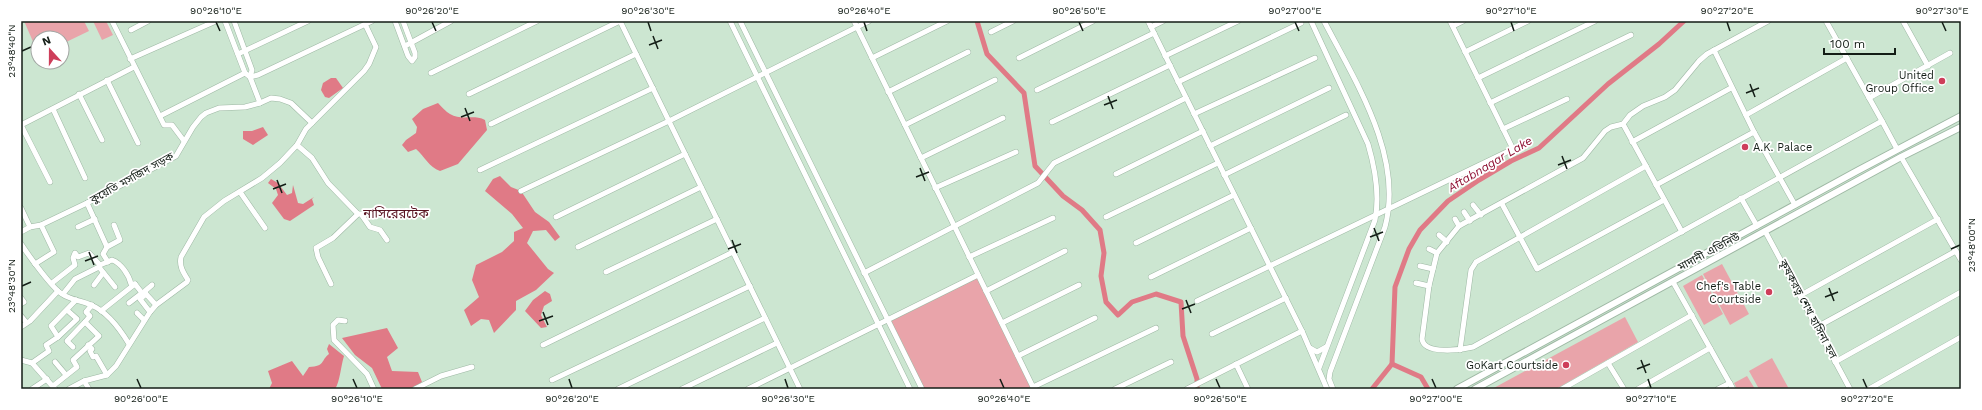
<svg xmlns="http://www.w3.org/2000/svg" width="1982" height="410" font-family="'Work Sans','Noto Sans Bengali',sans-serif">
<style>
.green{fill:#e9a4aa}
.water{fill:#e07a86}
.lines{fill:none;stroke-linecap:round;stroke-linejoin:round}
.canal{stroke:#e07a86;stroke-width:5}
.minor-casing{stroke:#9eb8a4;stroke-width:6}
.major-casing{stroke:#9eb8a4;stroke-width:8}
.minor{stroke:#fff;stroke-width:5}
.major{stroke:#fff;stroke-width:6}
.ticks{fill:none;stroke:#131d16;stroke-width:1.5}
.poi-dot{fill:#ce3e5a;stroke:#fff;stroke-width:1.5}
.labels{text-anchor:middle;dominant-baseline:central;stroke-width:3.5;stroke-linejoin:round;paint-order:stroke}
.poi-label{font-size:11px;fill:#131d16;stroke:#fff;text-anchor:end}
.street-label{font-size:11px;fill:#131d16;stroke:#fff}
.water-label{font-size:12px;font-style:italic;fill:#8e1133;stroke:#fff}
.quarter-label{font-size:13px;fill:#581321;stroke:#fff}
.neatline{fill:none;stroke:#131d16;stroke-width:1.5}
.ticks-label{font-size:10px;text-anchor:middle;fill:#131d16}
</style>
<rect width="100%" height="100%" fill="#cce6d1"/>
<g class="green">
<path d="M24,21H84L89,31L62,44V38H38V53Z"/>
<path d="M93,21H106L113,35L102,40Z"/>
<path d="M1722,264L1749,314L1730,325L1703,274Z"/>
<path d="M978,275L1034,389H922L887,320Z"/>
<path d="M1702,275L1723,314L1704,325L1683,286Z"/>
<path d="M1625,317L1638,342L1556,389H1492Z"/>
<path d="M1772,358L1789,389H1759L1749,371Z"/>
<path d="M1747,376L1755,389H1737L1734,383Z"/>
</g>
<g class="water">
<path d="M331,78H336L343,88L329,98L325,97L321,90L323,83Z"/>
<path d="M438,103C442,107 446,112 450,114C461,121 474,114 485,120L487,130L458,164L440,171C429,167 425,157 416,149L408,152L402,145L406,140L416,133L417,127L412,119L423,109Z"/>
<path d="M263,127L268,135L253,145L243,139V131H252Z"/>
<path d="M500,176L511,187L521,191L535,212L549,222L560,237L555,241L546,230L533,231L527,243L548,269L554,273L536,290L516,301V310L494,333L489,320L481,319L471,326L464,310L479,297L472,280L476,265L502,252L514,241V232L523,228L512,214L485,191L493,179Z"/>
<path d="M271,179L278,183L287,195L292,193L293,185L298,203L303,204L314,197L312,199L314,205L290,221L284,219L272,203L278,195L276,189L268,183Z"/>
<path d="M545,291L550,294L552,301L544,306L541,315L547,327L541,328L525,311L533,300Z"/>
<path d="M387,328L398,348L387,357L392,371L418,372L422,382L412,389H382L372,368L355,355L342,338Z"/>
<path d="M329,344L344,356C341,365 340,382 335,389H269L272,383L268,371L292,361L303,376L309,367C326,366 320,361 329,354L327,349Z"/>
</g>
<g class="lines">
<g class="canal">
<path d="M977,21L987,54L1024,93L1035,166L1063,196L1082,210L1100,230L1104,253L1101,276L1106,302L1118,315L1132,302L1156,294L1181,302L1183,336L1197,379V389"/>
<path d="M1392,364L1421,377L1428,389"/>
<path d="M1372,389L1392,364L1395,287L1409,249L1420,230L1448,201L1479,180L1511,161L1539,148L1608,84L1659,44L1684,21"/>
</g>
<defs>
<g id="minor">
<path d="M112,21L164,125H172L184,141"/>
<path d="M225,21L245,73L250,77L260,103"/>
<path d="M234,21L252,70L250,77"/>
<path d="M395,21L408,56L412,61L415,57V53L403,21"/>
<path d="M620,21L800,389"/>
<path d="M730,21L910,389"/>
<path d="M740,21L922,389"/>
<path d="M854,21L1034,389"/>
<path d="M1148,21L1302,331L1327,389"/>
<path d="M1311,21L1368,144C1375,168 1380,195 1375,220L1319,368"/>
<path d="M1324,21C1355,81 1404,156 1385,227L1330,372L1329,379L1333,389"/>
<path d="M1768,21L1707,54L1699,61L1675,90L1665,97L1643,106L1630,115L1623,124L1611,127L1605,131L1583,158L1459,226L1437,253L1429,286L1422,339C1424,355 1461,350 1473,347L1882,121L1826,21"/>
<path d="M1903,21L1928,66"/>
<path d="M1453,26L1463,21"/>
<path d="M1151,27L1163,21"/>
<path d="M131,30L148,21"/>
<path d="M991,32L1013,21"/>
<path d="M405,46L451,21"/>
<path d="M1714,50L1754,132L1795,205"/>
<path d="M1465,52L1528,21"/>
<path d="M238,54L308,21"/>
<path d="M1165,56L1238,21"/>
<path d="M872,58L947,21"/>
<path d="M1019,58L1093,21"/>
<path d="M130,59L216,21"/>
<path d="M431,73L537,21"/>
<path d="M250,77L258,75L372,21"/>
<path d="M1478,78L1595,21"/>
<path d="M107,80L138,143"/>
<path d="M1178,82L1301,23"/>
<path d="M1037,90L1154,33"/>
<path d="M888,92L968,52"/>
<path d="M79,94L102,140"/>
<path d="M469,94L620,21"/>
<path d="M1869,98L1950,53"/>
<path d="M1490,103L1631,35"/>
<path d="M53,109L85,178"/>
<path d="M1194,114L1315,58"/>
<path d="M1746,115L1847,58"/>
<path d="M160,116L245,73"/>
<path d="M1882,121L1897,149"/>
<path d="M1052,122L1170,65"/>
<path d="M491,124L636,54"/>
<path d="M1623,124L1682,232"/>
<path d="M21,125L134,67"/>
<path d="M21,125L50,182"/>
<path d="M905,125L995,80"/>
<path d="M1503,129L1567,99"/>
<path d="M1632,142L1731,88"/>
<path d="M297,145L312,158L328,183L358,214H361L370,227L380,230L387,240"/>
<path d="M1210,146L1329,88"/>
<path d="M1901,157L1961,260"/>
<path d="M921,158L1003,118"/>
<path d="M480,170L653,88"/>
<path d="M1116,174L1203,131"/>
<path d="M1224,175L1346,115"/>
<path d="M1656,185L1754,132"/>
<path d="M935,188L1016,152"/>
<path d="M521,191L669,121L869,21"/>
<path d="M240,192L265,228"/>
<path d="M1741,198L1757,226"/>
<path d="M87,203L107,247L103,254L108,262"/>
<path d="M1502,204L1537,269L1664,200"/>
<path d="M1473,205L1481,215"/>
<path d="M21,208L30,227"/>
<path d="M1464,212L1470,221"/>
<path d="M556,217L685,154"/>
<path d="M1106,217L1218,163"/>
<path d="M1455,219L1459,226"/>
<path d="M78,227L95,219"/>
<path d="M1765,231L1850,389"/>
<path d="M21,232L30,227L41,225L87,203L176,156L193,127L201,117L206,113L219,108L245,107L260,103L271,98L280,99L291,103L312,123"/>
<path d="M1439,235L1447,242"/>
<path d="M1136,243L1234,195"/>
<path d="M21,244C29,256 52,288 62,294C71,300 82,301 91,305C108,312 120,329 129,344"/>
<path d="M107,247L120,240L114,225"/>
<path d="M578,247L701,187"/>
<path d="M1429,249L1437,253"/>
<path d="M969,257L1053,218"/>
<path d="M35,264L54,252L41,225"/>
<path d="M1420,266L1433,269"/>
<path d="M99,267L115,287"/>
<path d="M606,272L717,219"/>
<path d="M864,273L1038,183L1054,163L1186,98"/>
<path d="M1151,277L1251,228"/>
<path d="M1673,282L1733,389"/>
<path d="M52,283L75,265L73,258L75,253L78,257L89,253L100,265"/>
<path d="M1416,283L1429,286"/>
<path d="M331,284L318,257L316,248L333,238L358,214"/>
<path d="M94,285L103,273"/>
<path d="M986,291L1065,251"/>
<path d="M63,294L75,279L99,267L100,265L112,260C121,263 129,275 131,284H135"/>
<path d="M146,294L156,305"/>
<path d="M1801,295L1938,219"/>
<path d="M21,298L24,302L21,304"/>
<path d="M1197,301L1513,149L1450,21"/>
<path d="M101,311L135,284L142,293L129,303"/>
<path d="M150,312L140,299L146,294L145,291L152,285"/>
<path d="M137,313L144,320"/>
<path d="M21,316L26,322"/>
<path d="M345,321L338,320L333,325L334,340L367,374L374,389"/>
<path d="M1002,323L1079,285"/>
<path d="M21,327L30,321L58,291"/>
<path d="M1817,327L1956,251"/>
<path d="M1212,334L1286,298"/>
<path d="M58,337L77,319L67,310"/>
<path d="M88,345L92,349L90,351L93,357L96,356L107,375"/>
<path d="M543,345L733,252"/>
<path d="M73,347L67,341L85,322"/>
<path d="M1310,348L1317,352L1326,347"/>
<path d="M1460,350L1471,270L1476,262L1646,166"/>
<path d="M1018,356L1095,318"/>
<path d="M21,360L32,363L55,389"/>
<path d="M55,362L66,375"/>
<path d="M1835,362L1961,292"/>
<path d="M32,363L49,351L46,345L58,337L51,326L76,300"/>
<path d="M1608,363L1624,389"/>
<path d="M1236,364L1248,389"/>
<path d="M552,380L750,286"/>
<path d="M84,381L89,389"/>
<path d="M53,386L77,367L73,360L99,336L85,322L90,316L86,312L92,305"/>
<path d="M1033,387L1156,328"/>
<path d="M32,389L47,379"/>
<path d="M69,389L84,381L107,375L116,366L150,312L156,305L187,282L188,280C183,272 179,266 181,257L204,217L224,201L262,178L280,163L297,145L306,129L364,71L369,64L376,47L365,24"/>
<path d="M415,389L441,376L472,367"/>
<path d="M618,389L765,318"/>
<path d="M682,389L777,343"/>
<path d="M748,389L978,275"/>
<path d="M1115,389L1171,362"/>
<path d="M1187,389L1302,331"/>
<path d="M1562,389L1692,315"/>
<path d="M1638,389L1710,348"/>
<path d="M1718,389L1730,383"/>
<path d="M1869,389L1961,337"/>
</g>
<g id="major">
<path d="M1457,389L1857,171L1961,116"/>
<path d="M1475,389L1901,157L1961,127"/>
</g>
</defs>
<use href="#minor" class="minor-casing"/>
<use href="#major" class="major-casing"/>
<use href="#minor" class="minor"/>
<use href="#major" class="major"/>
</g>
<path class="ticks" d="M216,22L220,31M432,22L436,31M648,22L651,31M864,22L867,31M1079,22L1083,31M1295,22L1299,31M1511,22L1514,31M1727,22L1730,31M1942,22L1946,31M653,36L658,49M649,45L662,40M22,51L31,47M1750,84L1755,97M1746,93L1759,88M1108,96L1113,109M1104,105L1117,100M465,108L470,121M461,117L474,112M1562,156L1567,169M1558,165L1571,160M920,168L925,181M916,177L929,172M277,180L282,193M273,189L286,184M1374,228L1379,241M1370,237L1383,232M732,240L737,253M728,249L741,244M1951,249L1960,245M89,252L94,265M85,261L98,256M22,286L31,282M1829,288L1834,301M1825,297L1838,292M1186,300L1191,313M1182,309L1195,304M543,312L548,325M539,321L553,316M1641,360L1646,373M1637,369L1650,364M137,379L141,388M353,379L357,388M569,379L572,388M785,379L788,388M1000,379L1004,388M1216,379L1220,388M1432,379L1436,388M1648,379L1651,388M1863,379L1867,388"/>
<g class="poi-dot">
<circle cx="1942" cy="81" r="4"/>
<circle cx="1745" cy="147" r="4"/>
<circle cx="1769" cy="292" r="4"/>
<circle cx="1566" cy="365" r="4"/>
</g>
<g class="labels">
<g class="poi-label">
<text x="1934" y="75">United<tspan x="1934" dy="13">Group Office</tspan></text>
<text x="1753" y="147" text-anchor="start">A.K. Palace</text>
<text x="1761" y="286">Chef's Table<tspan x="1761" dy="13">Courtside</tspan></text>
<text x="1558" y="365">GoKart Courtside</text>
</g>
<g class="street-label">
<text transform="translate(132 178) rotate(-29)">কুয়েতি মসজিদ সড়ক</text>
<text transform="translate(1709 252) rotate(-28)">মাদানী এভিনিউ</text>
<text transform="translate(1808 309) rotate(62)">কৃষকরত্ন শেখ হাসিনা হল</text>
</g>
<g class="water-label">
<text transform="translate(1490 164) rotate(-31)">Aftabnagar Lake</text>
</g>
<g class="quarter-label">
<text x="396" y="213">নাসিরেরটেক</text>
</g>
</g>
<rect width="1982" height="410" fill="none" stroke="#ffffff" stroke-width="44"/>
<g transform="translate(50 50) rotate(339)"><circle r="19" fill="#ffffff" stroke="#a1a5a2"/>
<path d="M0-3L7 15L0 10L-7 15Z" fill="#ce3e5a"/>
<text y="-6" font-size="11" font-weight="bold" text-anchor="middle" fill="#131d16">N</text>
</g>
<path d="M1824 48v6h71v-6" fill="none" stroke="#131d16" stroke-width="2"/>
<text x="1830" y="48" font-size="12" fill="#131d16" stroke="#ffffff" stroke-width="3" paint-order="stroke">100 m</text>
<rect x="22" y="22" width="1938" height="366" class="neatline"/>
<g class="ticks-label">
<text x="216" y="14">90°26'10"E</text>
<text x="432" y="14">90°26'20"E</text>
<text x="648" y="14">90°26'30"E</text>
<text x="864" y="14">90°26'40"E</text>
<text x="1079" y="14">90°26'50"E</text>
<text x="1295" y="14">90°27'00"E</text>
<text x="1511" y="14">90°27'10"E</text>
<text x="1727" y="14">90°27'20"E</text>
<text x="1942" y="14">90°27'30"E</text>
<text transform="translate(11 51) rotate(-90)" y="4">23°48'40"N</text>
<text transform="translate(1971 245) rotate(-90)" y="4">23°48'00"N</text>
<text transform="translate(11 286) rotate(-90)" y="4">23°48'30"N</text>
<text x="141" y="402">90°26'00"E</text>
<text x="357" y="402">90°26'10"E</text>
<text x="572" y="402">90°26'20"E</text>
<text x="788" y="402">90°26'30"E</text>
<text x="1004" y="402">90°26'40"E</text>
<text x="1220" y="402">90°26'50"E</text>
<text x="1436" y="402">90°27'00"E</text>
<text x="1651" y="402">90°27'10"E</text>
<text x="1867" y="402">90°27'20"E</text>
</g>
</svg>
